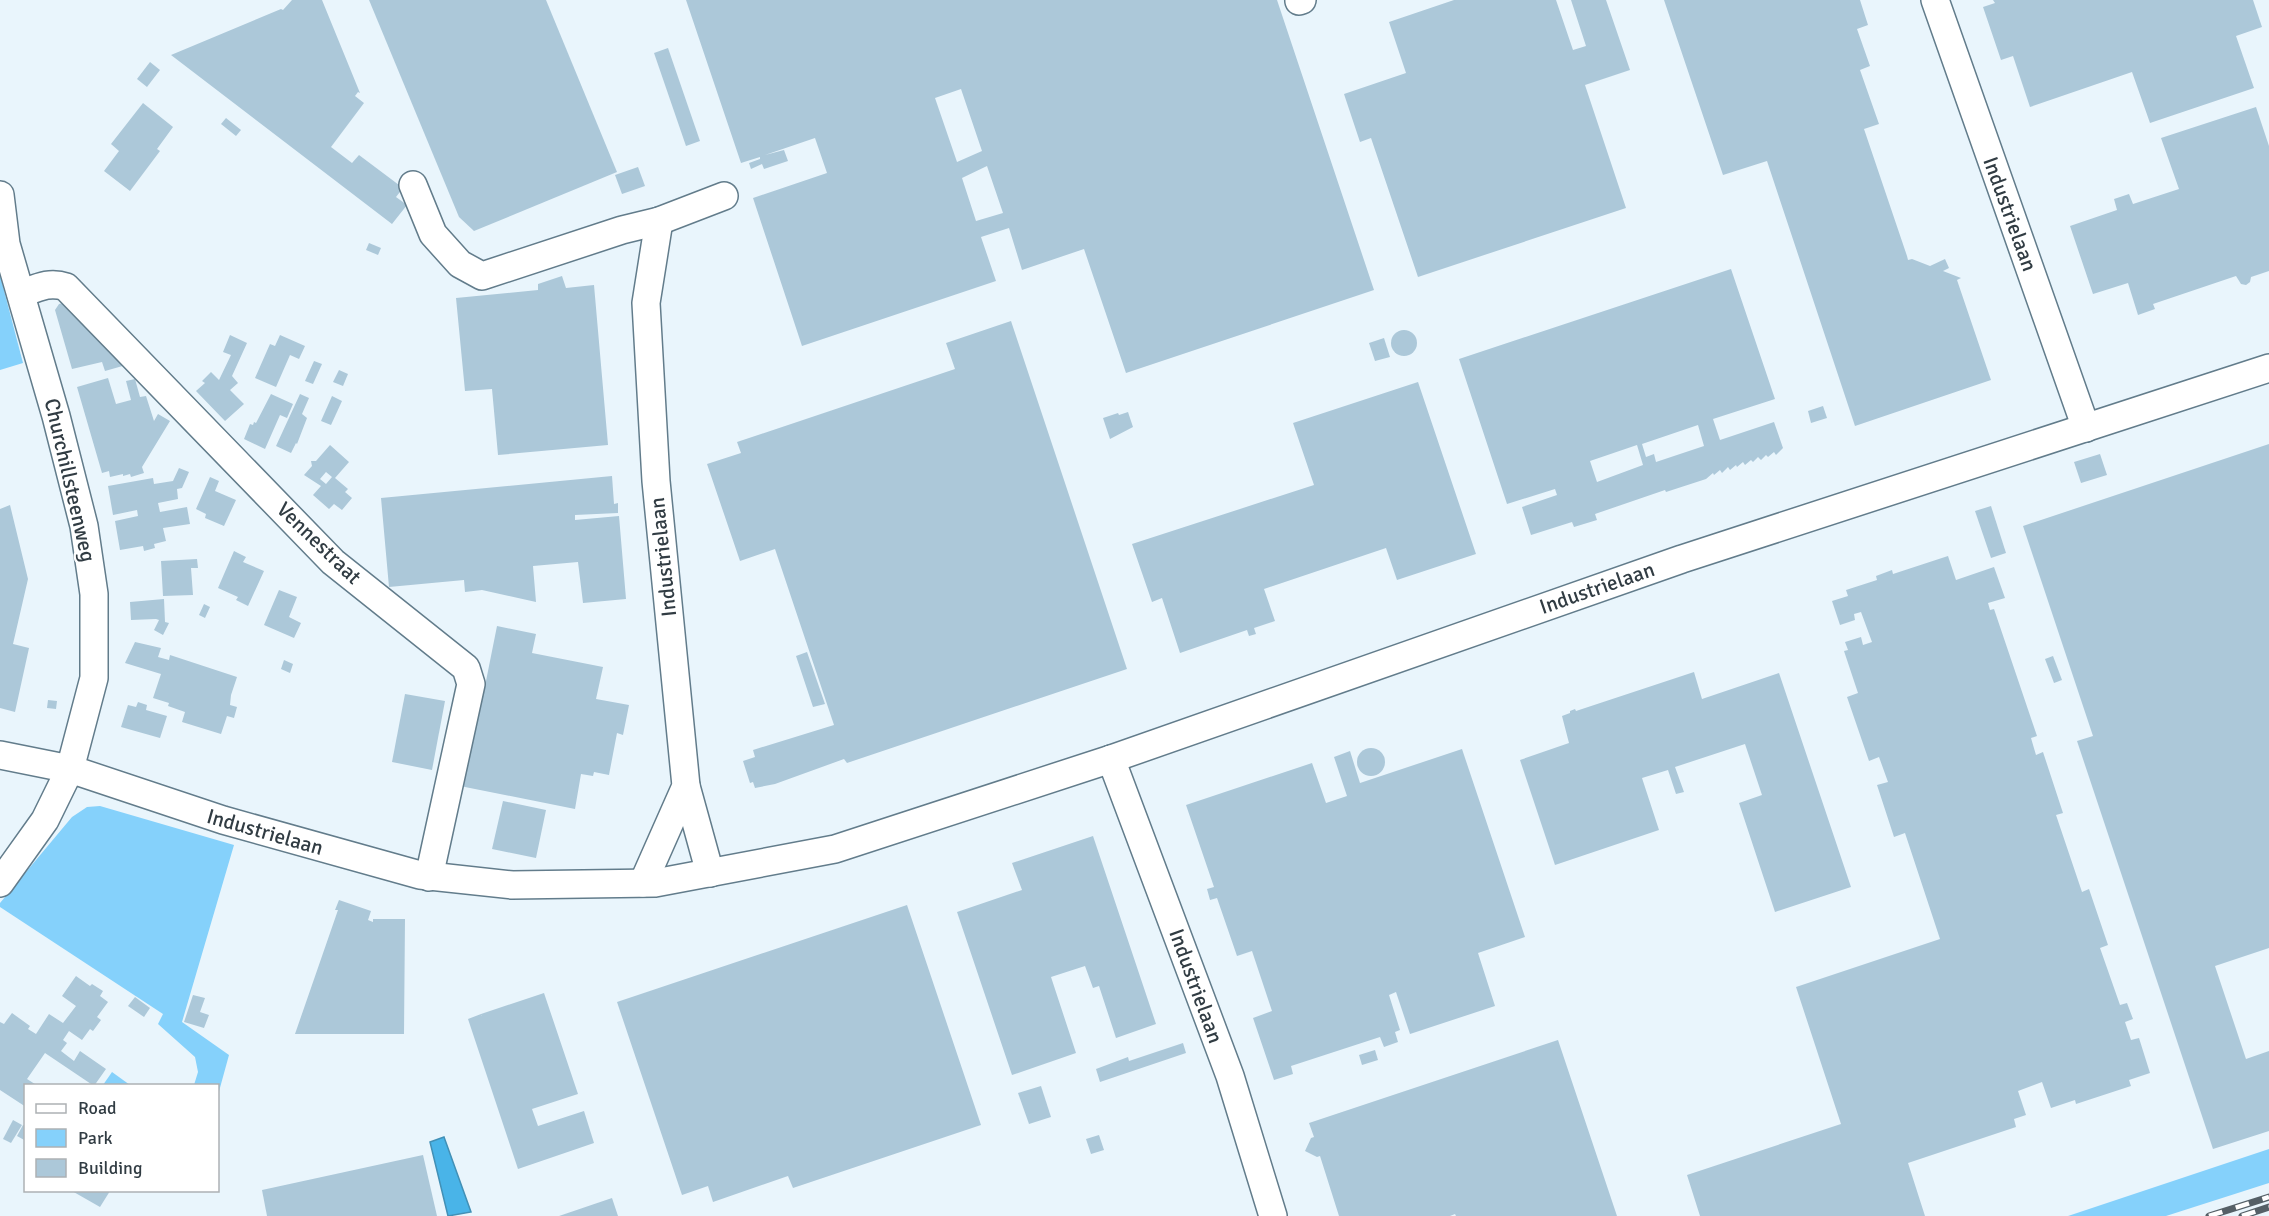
<svg xmlns="http://www.w3.org/2000/svg" width="2269" height="1216" font-family="Signika,sans-serif">
<style>
.green{fill:#85d1fb}
.water{fill:#49b4e8;stroke:#4290b6;stroke-width:1.5}
.building{fill:#acc8d9;fill-rule:evenodd}
.lines{fill:none;stroke-linecap:round;stroke-linejoin:round}
.minor-casing{stroke:#627c8b;stroke-width:30}
.minor{stroke:#fff;stroke-width:27}
.rail-casing{stroke:#556067;stroke-width:7}
.rail{stroke:#fff;stroke-width:4.5;stroke-dasharray:14;stroke-linecap:butt}
.labels{text-anchor:middle;dominant-baseline:central;stroke-width:4.5;stroke-linejoin:round;paint-order:stroke}
.street-label{font-size:21px;fill:#313c43;stroke:#fff}
</style>
<rect width="100%" height="100%" fill="#e9f5fc"/>
<g class="green">
<path d="M0,275L23,363L0,370Z"/>
<path d="M100,806L234,845L182,1022L229,1055L218,1095V1086L194,1085L198,1072L195,1057L158,1024L163,1014L0,907V903L72,817L87,807Z"/>
<path d="M112,1072L130,1085H103Z"/>
<path d="M2269,1149V1183L2166,1216H2068Z"/>
</g>
<path class="water" d="M444,1137L471,1212L448,1216L430,1142Z"/>
<g class="building">
<path d="M292,0H322L360,93L358,92L355,96L364,103L331,147L352,163L359,155L403,188L396,197L407,205L392,224L171,55L281,9L283,10Z"/>
<path d="M369,0H546L617,172L474,231L459,217Z"/>
<path d="M686,0H1277L1374,290L1126,373L1084,249L1022,270L1009,228L981,237L996,281L802,346L753,198L827,173L815,138L765,155L784,150L788,161L764,169L762,164L751,169L749,163L760,159V157L741,163ZM961,89L982,151L957,162L935,98ZM987,166L1003,213L976,221L962,178Z"/>
<path d="M1454,0H1556L1573,50L1586,46L1571,0H1606L1630,70L1585,85L1626,208L1418,277L1371,138L1360,142L1344,94L1406,73L1389,22Z"/>
<path d="M1664,0H1860L1868,25L1857,29L1870,66L1860,70L1879,124L1864,129L1907,256L1908,260L1912,259L1930,266L1945,259L1949,268L1943,271L1961,278L1957,280L1991,380L1855,426L1767,161L1723,175Z"/>
<path d="M1993,0H2253L2262,27L2236,36L2254,88L2150,123L2132,72L2030,107L2013,56L2001,60L1983,7L1995,3Z"/>
<path d="M668,48L700,141L686,146L654,53Z"/>
<path d="M150,62L160,70L147,87L137,79Z"/>
<path d="M143,103L173,127L157,149L160,151L130,191L104,171L119,151L111,144Z"/>
<path d="M2256,107L2269,146V271L2251,277L2250,282L2246,285L2241,284L2236,276L2153,304L2155,309L2138,315L2128,283L2093,294L2070,226L2117,210L2114,199L2129,194L2133,204L2179,189L2161,138Z"/>
<path d="M226,118L241,130L236,136L221,124Z"/>
<path d="M638,167L645,186L622,194L615,175Z"/>
<path d="M369,243L381,248L378,255L366,250Z"/>
<path d="M1731,269L1775,399L1713,419L1720,440L1774,422L1783,448L1776,455L1774,452L1768,457L1766,455L1761,460L1758,457L1753,462L1751,460L1745,465L1743,462L1737,467L1736,465L1730,470L1728,467L1722,473L1720,470L1714,475L1713,473L1706,479L1666,492L1665,490L1595,514L1597,520L1574,527L1572,522L1531,535L1522,507L1557,495L1555,489L1507,504L1459,359ZM1698,425L1704,446L1656,462L1654,454L1646,457L1642,444ZM1637,445L1643,465L1597,482L1590,461Z"/>
<path d="M562,276L566,288L594,285L608,445L498,455L492,389L465,391L456,298L538,290V284Z"/>
<path d="M69,301L126,365L105,371L102,362L72,369L55,310L59,304Z"/>
<path d="M1011,321L1127,669L847,763L844,759L775,784L755,788L753,782L750,783L743,761L755,757L753,750L834,725L775,549L740,561L707,464L741,453L737,442L955,369L946,343Z"/>
<circle cx="1404" cy="343" r="13"/>
<path d="M230,335L247,343L232,376L238,383L230,390L244,404L225,421L196,391L205,383L202,381L211,372L219,380L231,355L223,352Z"/>
<path d="M280,335L305,346L299,359L290,355L276,387L255,378L270,344L275,346Z"/>
<path d="M1384,338L1390,357L1375,361L1369,343Z"/>
<path d="M314,361L322,364L313,384L305,381Z"/>
<path d="M339,370L348,374L343,386L333,382Z"/>
<path d="M108,378L116,404L131,400L126,381L135,379L140,397L146,396L154,421L158,414L170,421L142,467L144,473L131,477L130,474L123,476V474L110,477L109,471L102,473L77,387Z"/>
<path d="M1418,382L1476,554L1397,580L1386,548L1264,589L1275,621L1254,628L1256,634L1249,636L1247,630L1180,653L1162,598L1152,602L1132,544L1314,485L1293,423Z"/>
<path d="M271,394L293,404L287,418L280,415L265,449L244,439L250,424L253,425L254,422L256,423Z"/>
<path d="M300,394L309,398L302,414L307,418L297,444L296,443L291,453L276,446Z"/>
<path d="M332,396L342,401L331,425L321,421Z"/>
<path d="M1823,406L1827,418L1811,423L1808,411Z"/>
<path d="M1128,412L1133,427L1110,439L1103,418L1118,413L1119,415Z"/>
<path d="M2269,444V948L2215,966L2246,1059L2269,1051V1131L2213,1149L2077,741L2093,736L2023,526Z"/>
<path d="M330,445L349,462L335,478L348,489L345,492L352,498L342,510L334,504L329,509L313,495L321,486L304,475L312,466L311,461H316ZM326,472L332,477L326,484L320,479Z"/>
<path d="M2100,454L2107,475L2081,483L2074,462Z"/>
<path d="M179,468L189,472L182,488L177,489L178,499L158,503L160,512L187,507L190,524L163,528L166,541L154,544L155,548L144,551L143,546L120,550L115,521L138,516L137,510L113,515L108,486L153,478L154,484L173,481Z"/>
<path d="M612,476L614,504L618,503V513L575,515V520L619,516L626,599L583,603L578,562L533,566L536,602L482,590L465,592L464,580L389,587L381,498Z"/>
<path d="M210,477L219,481L215,491L236,500L224,526L205,518L206,514L196,509Z"/>
<path d="M10,505L28,579L13,644L29,648L15,712L0,708V509Z"/>
<path d="M1991,506L2006,553L1991,558L1975,511Z"/>
<path d="M234,551L246,557L243,562L264,571L248,606L236,600L238,597L218,588Z"/>
<path d="M1948,556L1956,580L1994,567L2005,598L1988,603L1990,610L1994,609L2037,736L2031,738L2036,755L2043,752L2063,813L2056,815L2082,892L2089,889L2108,945L2100,948L2120,1005L2127,1003L2133,1019L2125,1022L2131,1040L2139,1038L2150,1073L2129,1080L2131,1086L2076,1104L2075,1100L2051,1108L2042,1082L2018,1091L2026,1115L2014,1119L2016,1127L1908,1163L1925,1216H1700L1687,1175L1841,1124L1796,987L1940,939L1905,833L1894,837L1877,785L1888,782L1879,757L1869,761L1847,697L1858,693L1844,651L1848,650L1845,642L1861,637L1863,645L1872,642L1861,612L1854,614L1855,620L1840,625L1832,601L1848,596L1846,590L1877,580L1876,576L1892,570L1893,574Z"/>
<path d="M197,559L198,568H191L193,595L163,596L161,561Z"/>
<path d="M279,590L297,597L289,617L301,623L294,638L264,625Z"/>
<path d="M164,599L165,622L169,623L163,635L154,630L159,620L156,619L131,620L130,602Z"/>
<path d="M204,604L210,607L205,618L199,615Z"/>
<path d="M497,626L536,634L532,653L603,667L596,699L629,705L623,735L617,733L609,775L594,772L593,776L581,774L575,809L460,786L477,705L481,706Z"/>
<path d="M135,642L161,648L158,657L169,660L170,655L237,677L231,695L230,705L237,707L234,718L227,716L221,734L182,722L185,712L168,706L169,703L153,698L161,674L125,663Z"/>
<path d="M807,652L825,704L813,707L796,656Z"/>
<path d="M2053,656L2062,680L2054,683L2045,659Z"/>
<path d="M284,660L293,664L290,673L281,669Z"/>
<path d="M1694,672L1702,699L1779,673L1851,887L1775,912L1739,803L1762,795L1745,744L1675,767L1684,792L1676,794L1668,770L1642,778L1659,830L1555,865L1520,760L1569,743L1562,716L1570,713V711L1575,709L1576,711Z"/>
<path d="M405,694L445,701L432,770L392,762Z"/>
<path d="M48,700L57,701L56,709L47,708Z"/>
<path d="M138,702L147,705L146,710L167,716L160,738L121,727L128,705L136,707Z"/>
<circle cx="1371" cy="762" r="14"/>
<path d="M1462,749L1525,937L1478,953L1495,1006L1410,1034L1396,992L1389,995L1400,1030L1395,1032L1398,1042L1384,1047L1380,1037L1291,1066L1293,1074L1274,1080L1253,1018L1272,1011L1252,951L1237,956L1217,898L1210,900L1207,889L1214,887L1186,805L1312,763L1326,803L1347,796L1334,757L1350,751L1360,783Z"/>
<path d="M503,801L546,810L536,858L492,849Z"/>
<path d="M1093,836L1156,1024L1116,1038L1099,986L1093,988L1085,966L1051,977L1076,1053L1012,1075L957,912L1022,890L1012,863Z"/>
<path d="M339,900L371,911L368,920L373,922V919H405L404,1034H295L338,910H335Z"/>
<path d="M907,905L981,1125L793,1188L788,1176L713,1202L708,1186L682,1195L617,1002Z"/>
<path d="M76,976L90,986L92,984L103,991L100,996L108,1002L97,1017L101,1020L93,1031L90,1029L82,1040L69,1031L63,1040L67,1043L61,1051L74,1061L80,1051L106,1069L94,1086L45,1053L27,1079L38,1086H26V1107L0,1090V1022L4,1024L12,1013L30,1026L28,1029L36,1034L49,1014L63,1023L76,1006L62,996Z"/>
<path d="M544,993L578,1094L532,1109L538,1126L584,1111L594,1143L518,1169L468,1019L481,1014L482,1016L481,1014Z"/>
<path d="M193,995L205,998L200,1012L209,1015L204,1028L184,1022Z"/>
<path d="M135,997L150,1008L144,1017L128,1006Z"/>
<path d="M1558,1040L1617,1216H1456L1455,1214L1450,1216H1339L1320,1156L1317,1157L1305,1151L1311,1138L1314,1137L1309,1123Z"/>
<path d="M1183,1043L1186,1053L1100,1082L1096,1069L1128,1057L1129,1061Z"/>
<path d="M1375,1050L1378,1060L1362,1065L1359,1055Z"/>
<path d="M1041,1086L1051,1117L1029,1124L1018,1093Z"/>
<path d="M13,1120L22,1125L11,1143L3,1139Z"/>
<path d="M23,1125L26,1126V1141L17,1136Z"/>
<path d="M1099,1135L1104,1150L1091,1154L1086,1139Z"/>
<path d="M423,1155L437,1216H267L262,1190Z"/>
<path d="M72,1191H110L100,1207Z"/>
<path d="M612,1198L618,1216H559Z"/>
</g>
<g class="lines">
<defs>
<g id="minor">
<path d="M1935,0L2086,428"/>
<path d="M1299,1L1302,0"/>
<path d="M413,185L433,234L460,264L482,276L622,230L659,221L724,196"/>
<path d="M0,195L6,244L56,416L84,526L94,594V678L70,769L45,820L0,883"/>
<path d="M21,294C37,288 49,281 66,287L333,562L466,668L471,684L429,877"/>
<path d="M0,755L70,769L223,820L420,875L512,885L655,883L835,849L1111,759L1682,559L2269,368"/>
<path d="M1111,759L1230,1076L1273,1216"/>
<path d="M686,786L710,873"/>
<path d="M643,883L686,786L656,481L646,303L659,221"/>
</g>
</defs>
<use href="#minor" class="minor-casing"/>
<use href="#minor" class="minor"/>
<defs>
<g id="rail">
<path d="M2209,1216L2269,1197"/>
<path d="M2242,1216L2269,1207"/>
</g>
</defs>
<use href="#rail" class="rail-casing"/>
<use href="#rail" class="rail"/>
</g>
<g class="labels">
<g class="street-label">
<text transform="translate(2010 214) rotate(70)">Industrielaan</text>
<text transform="translate(70 480) rotate(77)">Churchillsteenweg</text>
<text transform="translate(319 543) rotate(44)">Vennestraat</text>
<text transform="translate(663 557) rotate(-96)">Industrielaan</text>
<text transform="translate(1597 588) rotate(-19)">Industrielaan</text>
<text transform="translate(265 832) rotate(16)">Industrielaan</text>
<text transform="translate(1196 986) rotate(70)">Industrielaan</text>
</g>
</g>
<rect x="24" y="1084" width="195" height="108" fill="#ffffff" stroke="#adb1b4" stroke-width="1.5"/>
<rect x="36" y="1104" width="30" height="9" fill="#ffffff" stroke="#adb1b4" stroke-width="1.5"/>
<text x="78" y="1114" font-size="18" fill="#313c43">Road</text>
<rect x="36" y="1129" width="30" height="18" fill="#85d1fb" stroke="#adb1b4" stroke-width="1.5"/>
<text x="78" y="1144" font-size="18" fill="#313c43">Park</text>
<rect x="36" y="1159" width="30" height="18" fill="#acc8d9" stroke="#adb1b4" stroke-width="1.5"/>
<text x="78" y="1174" font-size="18" fill="#313c43">Building</text>
</svg>
